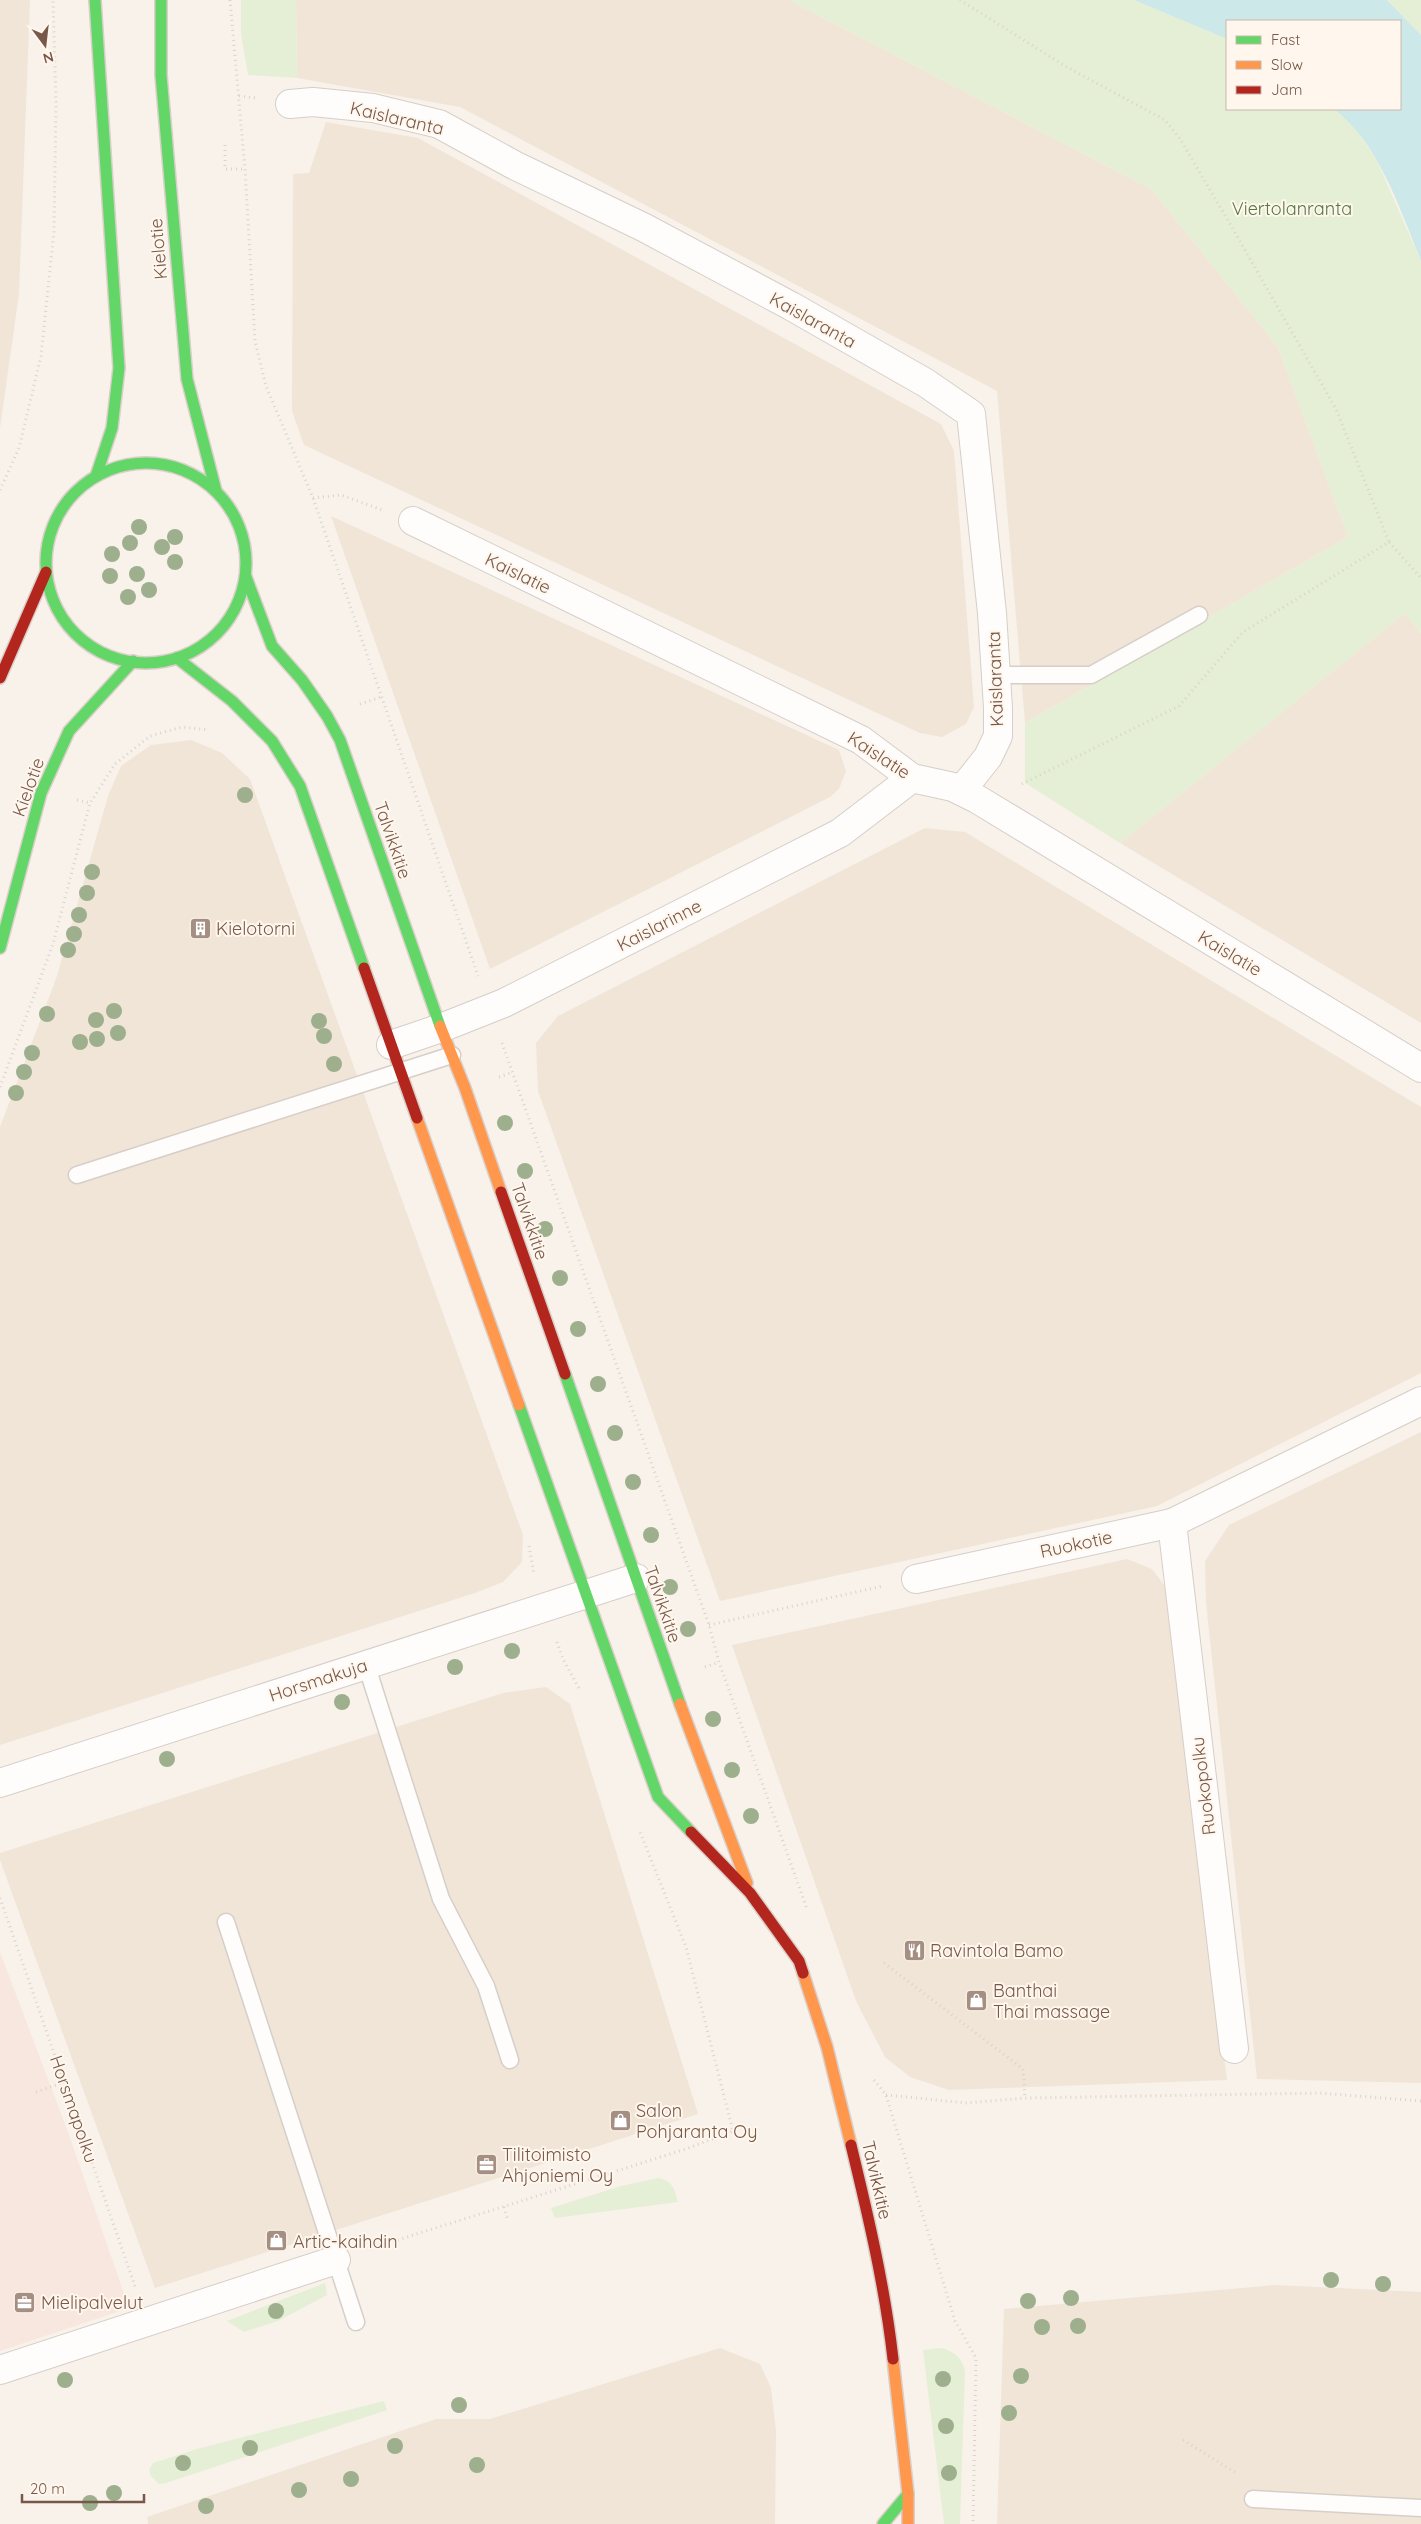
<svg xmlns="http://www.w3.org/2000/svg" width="1421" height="2524" font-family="Quicksand,sans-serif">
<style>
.residential{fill:#f1e5d8}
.commercial{fill:#f8e7de}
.green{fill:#e5efd5}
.water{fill:#cce8e9}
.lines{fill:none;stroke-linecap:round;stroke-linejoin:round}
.lane-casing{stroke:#d6cec8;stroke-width:19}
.street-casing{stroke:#d6cec8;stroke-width:30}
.fast-casing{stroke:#dacfc9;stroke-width:14}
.slow-casing{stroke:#dacfc9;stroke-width:14}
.jam-casing{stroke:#dacfc9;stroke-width:14}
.path{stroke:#dbd2cd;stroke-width:3;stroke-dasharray:1 4;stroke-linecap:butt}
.lane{stroke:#fefdfc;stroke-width:16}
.street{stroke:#fefdfc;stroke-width:28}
.fast{stroke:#63d668;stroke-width:11}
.slow{stroke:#ff974d;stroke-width:11}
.jam{stroke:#b3261e;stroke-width:11}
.tree{fill:#9daf8c}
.labels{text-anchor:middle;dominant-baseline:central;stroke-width:4;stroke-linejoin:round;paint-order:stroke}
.street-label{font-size:18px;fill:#785849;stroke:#fff7ed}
.park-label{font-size:18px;fill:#52783e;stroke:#fff7ed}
.poi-label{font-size:18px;fill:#785849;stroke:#fff7ed;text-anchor:start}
</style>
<rect width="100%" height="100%" fill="#f8f2eb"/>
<g class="residential">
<path d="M0,0H30L19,294L0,428Z"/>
<path d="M296,0H789L1151,189L1278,347L1348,537L1025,723L997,391L460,107L297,78Z"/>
<path d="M326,122L418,138L941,424L954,451L974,707L966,724L942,737L920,733L304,445L292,411L293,174L309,173Z"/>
<path d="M331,516L839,750L846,771L839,789L830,797L490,969Z"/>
<path d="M1405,613L1421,633V1023L1120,843Z"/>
<path d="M191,740L222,753L250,779L523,1535L522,1562L503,1582L475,1593L0,1745V1127L57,976L108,796L121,766L151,745Z"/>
<path d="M925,828L965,832L1421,1107V1373L1157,1506L720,1601L538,1091L536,1043L558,1016Z"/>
<path d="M1421,1432V2083L1257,2079L1206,1603L1205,1561L1229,1525Z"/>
<path d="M1127,1559L1152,1569L1167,1589L1227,2080L949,2090L910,2077L885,2057L856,2001L732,1645Z"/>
<path d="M546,1687L570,1704L698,2114L155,2288L0,1860V1853L503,1693Z"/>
<path d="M1276,2285L1421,2292V2524H997L1004,2309Z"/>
<path d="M720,2348L760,2364L771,2388L776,2431L775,2524H148L147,2517L436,2419H490Z"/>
</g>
<path class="commercial" d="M0,1952L69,2135L129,2308L0,2351Z"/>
<g class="green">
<path d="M241,0H296L297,78L248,75L241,34Z"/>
<path d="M789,0H1134L1227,39V109H1334L1349,119L1377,161L1421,261V633L1405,613L1120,843L1025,783V723L1348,537L1278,347L1151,189Z"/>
<path d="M1387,0H1421V35Z"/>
<path d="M658,2178C673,2181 674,2188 678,2202L555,2218L551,2208L621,2186Z"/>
<path d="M325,2283L327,2295L278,2321L244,2332L227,2321Z"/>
<path d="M942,2348C956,2353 961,2357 965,2371L960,2524H944L923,2350Z"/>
<path d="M384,2401L387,2410L166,2483L159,2484L151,2476L149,2470L153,2463L197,2449Z"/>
</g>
<path class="water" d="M1134,0H1387L1421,35V261C1401,211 1378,142 1334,109H1400V21H1227V39Z"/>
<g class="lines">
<defs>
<g id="lane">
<path d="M996,675H1091L1199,615"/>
<path d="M77,1175L452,1055"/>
<path d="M366,1664L441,1899L486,1986L510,2060"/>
<path d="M226,1922L356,2322"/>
<path d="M1253,2499L1421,2508"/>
</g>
<g id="street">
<path d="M290,104L313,102L373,108L439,124L514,165L643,227L791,306L926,383L971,414L992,613L998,708V736L988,757L961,791"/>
<path d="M413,521L861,740L912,778L953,787L977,799L1421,1068"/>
<path d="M391,1045L441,1028L504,1003L840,833L912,778"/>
<path d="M1172,1523L1234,2049"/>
<path d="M916,1579L1172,1523L1421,1401"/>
<path d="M0,1783L636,1578"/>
<path d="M0,2370L336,2260"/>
</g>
<g id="fast">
<path d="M95,0L119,368L112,428L96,476"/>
<path d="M161,0V75L187,379L216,491"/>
<circle cx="146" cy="563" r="100"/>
<path d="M246,577L272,646L302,680L327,716L340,740L440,1026"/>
<path d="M177,658L232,701L272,741L300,786L364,968"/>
<path d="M0,948L41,793L69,731L133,661"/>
<path d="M565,1374L680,1704"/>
<path d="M519,1405L658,1797L691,1832"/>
<path d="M883,2524L908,2494"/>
</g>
<g id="slow">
<path d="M440,1026L465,1088L501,1192"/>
<path d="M417,1118L519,1405"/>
<path d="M680,1704L747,1883"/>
<path d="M803,1973L827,2047L851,2145"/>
<path d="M893,2359L908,2494V2524"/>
</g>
<g id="jam">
<path d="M0,678L46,572"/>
<path d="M364,968L417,1118"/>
<path d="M501,1192L565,1374"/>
<path d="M691,1832L750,1893L799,1961L803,1973"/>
<path d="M851,2145C868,2215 885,2287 893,2359"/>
</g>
</defs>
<use href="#lane" class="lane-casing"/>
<use href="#street" class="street-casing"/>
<use href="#fast" class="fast-casing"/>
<use href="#slow" class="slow-casing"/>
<use href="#jam" class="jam-casing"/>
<g class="path">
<path d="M230,0L245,169L255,341L266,386L313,498L478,976"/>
<path d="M960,0L1065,66L1165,120L1180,139L1226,217L1336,409L1389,542"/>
<path d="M239,96L255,98"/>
<path d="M225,145V169H245"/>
<path d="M0,490L19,448L41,356L54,231L56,103L53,0"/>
<path d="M313,498L341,495L382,510"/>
<path d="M360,704L381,697"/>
<path d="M1022,784L1179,706L1243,632L1389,542L1421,578"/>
<path d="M77,800L90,803"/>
<path d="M502,1043L709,1625L719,1662L807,1909"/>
<path d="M499,1077L513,1072"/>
<path d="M0,1087L53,944L90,803L115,764L150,736L182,727L209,730"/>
<path d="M529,1546L534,1574"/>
<path d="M709,1625L883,1586"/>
<path d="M557,1642L563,1659L580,1690"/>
<path d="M705,1667L719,1662"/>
<path d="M0,1898L136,2289"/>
<path d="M884,1963L1023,2069L1025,2098"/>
<path d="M874,2080L886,2095L955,2321L976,2358L973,2524"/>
<path d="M36,2092L65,2082"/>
<path d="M886,2095L967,2103L1025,2098L1319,2093L1421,2101"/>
<path d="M504,2207L508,2221"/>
<path d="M369,2249L686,2149L733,2131L686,1947L640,1832"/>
<path d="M1183,2440L1238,2474"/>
</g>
<use href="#lane" class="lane"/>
<use href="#street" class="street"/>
<use href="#fast" class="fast"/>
<use href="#slow" class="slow"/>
<use href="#jam" class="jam"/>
</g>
<g class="tree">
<circle cx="139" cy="527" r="8"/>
<circle cx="175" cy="537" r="8"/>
<circle cx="130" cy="543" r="8"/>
<circle cx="162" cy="547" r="8"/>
<circle cx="112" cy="554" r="8"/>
<circle cx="175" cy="562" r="8"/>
<circle cx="137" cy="574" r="8"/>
<circle cx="110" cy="576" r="8"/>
<circle cx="149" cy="590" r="8"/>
<circle cx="128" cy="597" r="8"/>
<circle cx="245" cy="795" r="8"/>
<circle cx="92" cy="872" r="8"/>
<circle cx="87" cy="893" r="8"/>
<circle cx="79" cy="915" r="8"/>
<circle cx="74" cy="934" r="8"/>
<circle cx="68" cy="950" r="8"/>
<circle cx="114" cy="1011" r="8"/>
<circle cx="47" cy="1014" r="8"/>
<circle cx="96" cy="1020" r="8"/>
<circle cx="319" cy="1021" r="8"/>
<circle cx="118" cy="1033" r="8"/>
<circle cx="324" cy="1036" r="8"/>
<circle cx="97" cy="1039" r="8"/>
<circle cx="80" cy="1042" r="8"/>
<circle cx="32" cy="1053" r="8"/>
<circle cx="334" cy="1064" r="8"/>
<circle cx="24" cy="1072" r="8"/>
<circle cx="16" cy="1093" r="8"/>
<circle cx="505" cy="1123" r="8"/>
<circle cx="525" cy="1171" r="8"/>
<circle cx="545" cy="1229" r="8"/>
<circle cx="560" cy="1278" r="8"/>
<circle cx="578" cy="1329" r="8"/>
<circle cx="598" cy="1384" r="8"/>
<circle cx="615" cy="1433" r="8"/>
<circle cx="633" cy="1482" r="8"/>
<circle cx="651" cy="1535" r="8"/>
<circle cx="670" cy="1587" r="8"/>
<circle cx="688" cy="1629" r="8"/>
<circle cx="512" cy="1651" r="8"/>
<circle cx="455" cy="1667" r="8"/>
<circle cx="342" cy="1702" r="8"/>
<circle cx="713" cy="1719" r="8"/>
<circle cx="167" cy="1759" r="8"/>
<circle cx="732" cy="1770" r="8"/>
<circle cx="751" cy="1816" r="8"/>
<circle cx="1331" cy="2280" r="8"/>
<circle cx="1383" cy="2284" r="8"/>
<circle cx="1071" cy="2298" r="8"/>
<circle cx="1028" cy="2301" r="8"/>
<circle cx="276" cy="2311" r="8"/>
<circle cx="1078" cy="2326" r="8"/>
<circle cx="1042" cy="2327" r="8"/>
<circle cx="1021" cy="2376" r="8"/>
<circle cx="943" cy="2379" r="8"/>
<circle cx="65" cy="2380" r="8"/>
<circle cx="459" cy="2405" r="8"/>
<circle cx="1009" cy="2413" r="8"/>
<circle cx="946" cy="2426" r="8"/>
<circle cx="395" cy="2446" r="8"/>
<circle cx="250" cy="2448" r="8"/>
<circle cx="183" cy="2463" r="8"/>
<circle cx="477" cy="2465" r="8"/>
<circle cx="949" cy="2473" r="8"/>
<circle cx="351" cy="2479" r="8"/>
<circle cx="299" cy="2490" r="8"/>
<circle cx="114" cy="2493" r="8"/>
<circle cx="90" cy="2503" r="8"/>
<circle cx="206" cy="2506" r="8"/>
</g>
<defs>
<symbol id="building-square" viewBox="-11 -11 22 22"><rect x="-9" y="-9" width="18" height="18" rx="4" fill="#a58e82" stroke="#fff7ed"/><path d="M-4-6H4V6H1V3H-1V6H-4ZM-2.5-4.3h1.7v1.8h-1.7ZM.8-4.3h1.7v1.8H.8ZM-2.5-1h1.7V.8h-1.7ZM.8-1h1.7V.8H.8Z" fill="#fff"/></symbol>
<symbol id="restaurant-square" viewBox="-11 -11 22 22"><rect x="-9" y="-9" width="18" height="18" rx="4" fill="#a58e82" stroke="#fff7ed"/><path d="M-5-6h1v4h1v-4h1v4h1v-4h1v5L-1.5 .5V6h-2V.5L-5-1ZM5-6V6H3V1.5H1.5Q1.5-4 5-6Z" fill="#fff"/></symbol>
<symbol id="shop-square" viewBox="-11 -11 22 22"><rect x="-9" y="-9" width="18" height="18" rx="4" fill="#a58e82" stroke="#fff7ed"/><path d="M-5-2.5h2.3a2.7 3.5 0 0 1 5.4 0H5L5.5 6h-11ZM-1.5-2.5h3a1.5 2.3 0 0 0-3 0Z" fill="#fff"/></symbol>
<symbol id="office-square" viewBox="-11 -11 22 22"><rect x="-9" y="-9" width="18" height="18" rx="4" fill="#a58e82" stroke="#fff7ed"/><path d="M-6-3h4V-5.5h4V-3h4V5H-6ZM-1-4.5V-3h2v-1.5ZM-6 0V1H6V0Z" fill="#fff"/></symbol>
</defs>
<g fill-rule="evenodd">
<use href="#building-square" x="188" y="916" width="25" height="25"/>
<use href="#restaurant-square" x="902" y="1938" width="25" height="25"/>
<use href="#shop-square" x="964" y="1988" width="25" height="25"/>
<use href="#shop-square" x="608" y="2108" width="25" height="25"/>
<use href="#office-square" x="474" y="2152" width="25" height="25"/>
<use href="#shop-square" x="264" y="2228" width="25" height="25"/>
<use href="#office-square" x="12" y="2290" width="25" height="25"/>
</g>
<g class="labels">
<g class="street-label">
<text transform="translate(397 118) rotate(13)">Kaislaranta</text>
<text transform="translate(158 249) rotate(-95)">Kielotie</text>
<text transform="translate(813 320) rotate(29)">Kaislaranta</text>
<text transform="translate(518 573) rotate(26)">Kaislatie</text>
<text transform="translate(995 679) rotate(-92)">Kaislaranta</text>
<text transform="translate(879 755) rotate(33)">Kaislatie</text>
<text transform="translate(28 787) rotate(-70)">Kielotie</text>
<text transform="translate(393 840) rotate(71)">Talvikkitie</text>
<text transform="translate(659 925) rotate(-27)">Kaislarinne</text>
<text transform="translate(1230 953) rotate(31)">Kaislatie</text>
<text transform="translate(530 1221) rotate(71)">Talvikkitie</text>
<text transform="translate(1076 1544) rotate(-12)">Ruokotie</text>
<text transform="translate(663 1604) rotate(71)">Talvikkitie</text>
<text transform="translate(318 1680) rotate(-18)">Horsmakuja</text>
<text transform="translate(1203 1786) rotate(-97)">Ruokopolku</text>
<text transform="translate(74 2109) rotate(71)">Horsmapolku</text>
<text transform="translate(877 2180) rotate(77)">Talvikkitie</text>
</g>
<g class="park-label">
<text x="1292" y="208">Viertolanranta</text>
</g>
<g class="poi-label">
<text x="216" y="928">Kielotorni</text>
<text x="930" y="1950">Ravintola Bamo</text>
<text x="993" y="1990">Banthai<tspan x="993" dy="21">Thai massage</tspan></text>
<text x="636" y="2110">Salon<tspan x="636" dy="21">Pohjaranta Oy</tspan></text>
<text x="502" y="2154">Tilitoimisto<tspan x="502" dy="21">Ahjoniemi Oy</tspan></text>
<text x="293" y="2241">Artic-kaihdin</text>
<text x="41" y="2302">Mielipalvelut</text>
</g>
</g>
<rect x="1226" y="20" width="175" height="90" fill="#fff7ed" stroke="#c9b7ab"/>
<rect x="1236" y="36" width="25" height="8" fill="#63d668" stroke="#c9b7ab"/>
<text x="1271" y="45" font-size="15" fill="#785849">Fast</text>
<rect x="1236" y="61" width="25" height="8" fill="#ff974d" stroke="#c9b7ab"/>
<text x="1271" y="70" font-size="15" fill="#785849">Slow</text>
<rect x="1236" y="86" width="25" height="8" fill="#b3261e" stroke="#c9b7ab"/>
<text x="1271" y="95" font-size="15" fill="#785849">Jam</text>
<g transform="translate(45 45) rotate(165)" stroke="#fff7ed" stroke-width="4" paint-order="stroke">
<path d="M0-4L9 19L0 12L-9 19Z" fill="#785849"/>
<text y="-8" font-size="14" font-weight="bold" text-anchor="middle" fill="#785849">N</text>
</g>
<path d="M22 2494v8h122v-8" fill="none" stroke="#785849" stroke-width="2.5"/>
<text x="30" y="2494" font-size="15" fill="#785849" stroke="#fff7ed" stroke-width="4" paint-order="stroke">20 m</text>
</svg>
